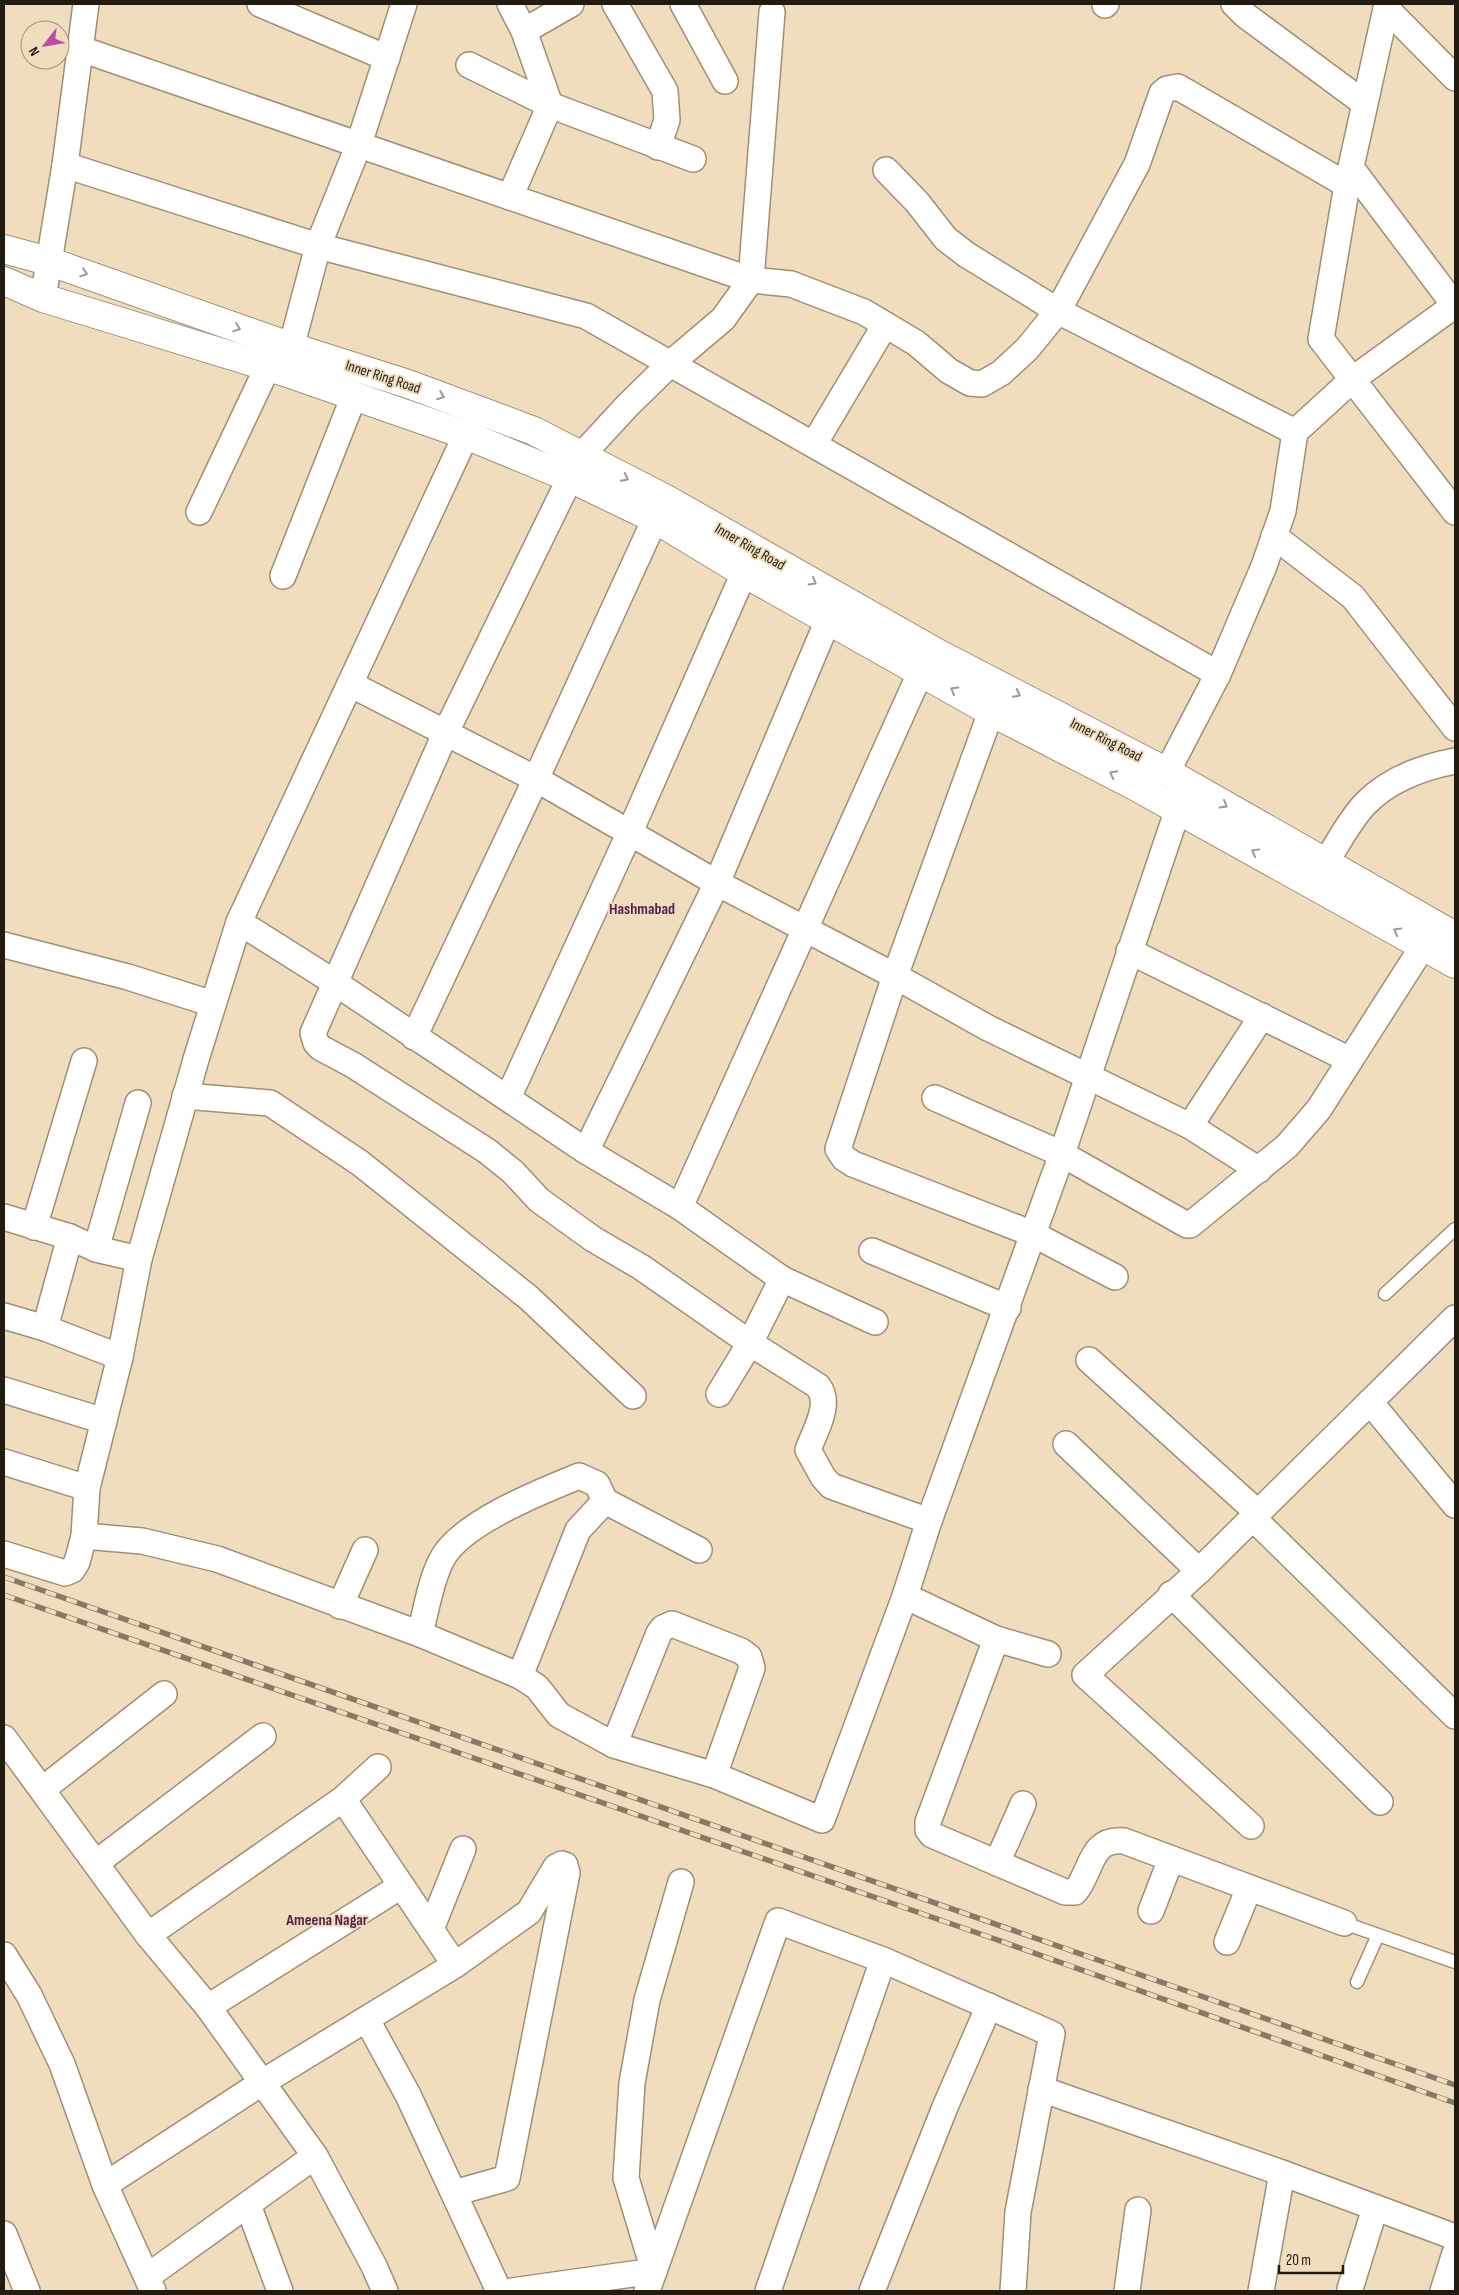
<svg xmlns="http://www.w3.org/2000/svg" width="1459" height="2295" font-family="'Sofia Sans Condensed',sans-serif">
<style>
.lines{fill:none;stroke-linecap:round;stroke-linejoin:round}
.lane-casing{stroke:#a18f72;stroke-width:15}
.street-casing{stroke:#a18f72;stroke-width:28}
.highway-casing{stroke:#a18f72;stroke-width:30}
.lane{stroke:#fff;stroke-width:12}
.street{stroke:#fff;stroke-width:25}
.highway{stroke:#fff;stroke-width:28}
.rail-casing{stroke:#867a65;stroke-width:5.5}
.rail{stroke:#f0ddbe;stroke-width:4;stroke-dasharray:11;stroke-linecap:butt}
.oneway{stroke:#9c9993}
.labels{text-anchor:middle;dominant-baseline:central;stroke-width:4;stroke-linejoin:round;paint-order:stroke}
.street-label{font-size:15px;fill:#221c10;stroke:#f0ddbe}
.neighbourhood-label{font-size:16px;font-weight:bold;fill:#561f4a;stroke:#f0ddbe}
</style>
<rect width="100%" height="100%" fill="#f0ddbe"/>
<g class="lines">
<defs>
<g id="lane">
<path d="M1385,1294L1455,1229"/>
<path d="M1344,1923L1455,1962"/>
<path d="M1357,1982L1378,1935"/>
</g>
<g id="street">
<path d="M260,4L387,58"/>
<path d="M615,4L665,91L667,120L658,147"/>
<path d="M683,4L725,81"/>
<path d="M1234,4L1245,15L1364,103"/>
<path d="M1387,4L1347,185L1321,339L1455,512"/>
<path d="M1105,5L1106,4"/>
<path d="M1386,8L1455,78"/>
<path d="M524,31L571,4"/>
<path d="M81,49L751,280L791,284L864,312L916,343L949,371L970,383L982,384L1001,373L1027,349L1058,311L1137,164L1162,93L1167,89L1178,87L1347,185"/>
<path d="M469,65L550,105L693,159"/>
<path d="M65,165L318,246L586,316L1218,674"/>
<path d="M1352,169L1455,306"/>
<path d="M886,170L917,202L946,239L967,255L1058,311L1295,432"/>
<path d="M510,197L550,105L524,31L510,4"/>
<path d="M43,298L65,165L86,4"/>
<path d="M286,367L318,246L359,144L404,4"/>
<path d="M814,444L885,325"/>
<path d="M581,456L627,406L671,363L723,319L751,280L772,12"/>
<path d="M570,478L445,734L313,1033L316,1043L321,1048L353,1065L487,1151L513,1172L539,1200L593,1239L641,1267L750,1343L719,1394"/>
<path d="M199,512L268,366"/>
<path d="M1274,536L1353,597L1455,728"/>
<path d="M283,576L354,396"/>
<path d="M350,684L536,779L717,883L895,976L988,1028L1190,1126L1259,1170"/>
<path d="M991,712L895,976L838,1149L844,1158L853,1164L1033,1234L1115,1277"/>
<path d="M1167,772L1218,674L1264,566L1283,511L1295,432L1353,379L1455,305"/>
<path d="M1325,863C1338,844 1350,819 1366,803C1390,779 1423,767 1455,761"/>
<path d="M239,922L334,982L586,1151L680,1207L782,1279"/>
<path d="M4,945L128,977L213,1004"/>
<path d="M1129,951L1350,1060"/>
<path d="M414,1037L536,779L655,519"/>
<path d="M185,1096L270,1103L360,1163L529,1298L633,1396"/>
<path d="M508,1098L629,834L744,573"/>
<path d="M935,1098L1062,1154L1187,1225H1190L1287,1146L1319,1109L1423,946"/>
<path d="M1190,1126L1262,1016"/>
<path d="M586,1151L717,883L828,620"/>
<path d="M680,1207L921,671"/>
<path d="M4,1217L70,1237L96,1249L139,1259"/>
<path d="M34,1227L84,1061"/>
<path d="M96,1249L138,1103"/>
<path d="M872,1251L1008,1308"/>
<path d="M4,1316L45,1328L120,1357"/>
<path d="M875,1322L782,1279L750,1343L818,1386C832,1404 815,1430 808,1450L823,1477L831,1486L929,1521"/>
<path d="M45,1328L70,1237"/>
<path d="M1089,1360L1258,1513"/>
<path d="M4,1390L104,1421"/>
<path d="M1370,1402L1455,1505"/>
<path d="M1066,1444L1199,1571"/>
<path d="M4,1462L87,1488"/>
<path d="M1253,1518L1455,1716"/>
<path d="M84,1536L142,1541L217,1559L420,1634L520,1676L537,1687L559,1715L614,1745L714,1775L822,1820L905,1596L929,1521L1062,1154L1184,791"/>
<path d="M4,1554L65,1573L72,1570L77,1562L84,1536L87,1488L120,1357L139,1259L197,1056L239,922L466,435"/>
<path d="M1171,1594L1380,1802"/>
<path d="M905,1596L996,1639L1048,1654"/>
<path d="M340,1606L365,1550"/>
<path d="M420,1634C426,1611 430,1583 441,1561C458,1524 542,1491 579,1476L597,1484L605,1501L699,1550"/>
<path d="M996,1639L928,1822V1830L932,1835L1065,1892H1075C1093,1870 1089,1838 1124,1841L1344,1923"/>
<path d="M520,1676L578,1530L605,1501"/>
<path d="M4,1738L148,1935L208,2007L315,2156L374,2266L385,2291"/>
<path d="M614,1745L659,1633L663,1628L672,1624L741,1651L749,1657L752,1668L714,1775"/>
<path d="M43,1789L164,1694"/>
<path d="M343,1799L455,1965"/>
<path d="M1251,1826L1085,1675L1199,1571L1455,1318"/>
<path d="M96,1863L263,1736"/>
<path d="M997,1863L1023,1804"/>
<path d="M1151,1911L1171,1859"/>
<path d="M431,1929L463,1849"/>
<path d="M148,1935L343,1799L378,1767"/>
<path d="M1227,1942L1249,1888"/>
<path d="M4,1955L29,1995L62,2064L105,2185L153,2291"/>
<path d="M208,2007L401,1886"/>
<path d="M367,2020L408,2095L499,2291"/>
<path d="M1041,2089L1282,2173L1455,2237"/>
<path d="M105,2185L263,2082L455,1965L529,1912L556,1867L562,1864L565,1865L567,1873L507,2178L454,2193"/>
<path d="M248,2205L280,2291"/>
<path d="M4,2234L27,2291"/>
<path d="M148,2276L315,2156"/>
<path d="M1350,2289L1375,2208"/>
<path d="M512,2291L654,2271L626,2178L632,2083L647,2000L681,1882"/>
<path d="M647,2291L778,1921L883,1960L1052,2034L1018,2212L1013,2291"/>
<path d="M768,2291L883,1960"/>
<path d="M872,2291L945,2107L989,2006"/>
<path d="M1127,2291L1138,2210"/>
<path d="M1261,2291L1282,2173"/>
<path d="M1443,2291L1455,2253"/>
</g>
<g id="highway">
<path d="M4,249L48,261L292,347L408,384L534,431L666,499L939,654L1167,772L1455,936"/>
<path d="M4,281L43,298L285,372L466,435L570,478L655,519L744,573L991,712L1133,785L1455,964"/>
</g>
</defs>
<use href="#lane" class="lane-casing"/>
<use href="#street" class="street-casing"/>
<use href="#highway" class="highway-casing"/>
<use href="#lane" class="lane"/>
<use href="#street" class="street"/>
<use href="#highway" class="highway"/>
<defs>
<g id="rail">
<path d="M4,1577L1455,2085"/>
<path d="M4,1595L992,1938L1455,2103"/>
</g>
</defs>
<use href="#rail" class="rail-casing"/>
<use href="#rail" class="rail"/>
</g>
<defs><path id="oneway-chevron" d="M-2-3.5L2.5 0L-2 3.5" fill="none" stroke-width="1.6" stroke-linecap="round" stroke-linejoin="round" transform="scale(1.25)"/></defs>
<g class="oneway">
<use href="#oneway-chevron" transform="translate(84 273) rotate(19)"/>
<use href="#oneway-chevron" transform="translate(237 328) rotate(19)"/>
<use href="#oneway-chevron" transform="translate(441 396) rotate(21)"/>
<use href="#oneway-chevron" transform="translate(625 478) rotate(27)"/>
<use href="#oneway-chevron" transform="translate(813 582) rotate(30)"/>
<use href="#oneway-chevron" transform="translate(954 690) rotate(-150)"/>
<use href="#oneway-chevron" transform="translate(1017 694) rotate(27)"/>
<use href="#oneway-chevron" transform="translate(1113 774) rotate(-153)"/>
<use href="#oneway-chevron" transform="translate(1224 805) rotate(30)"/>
<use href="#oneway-chevron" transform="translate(1255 852) rotate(-151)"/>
<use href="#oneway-chevron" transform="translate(1397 931) rotate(-151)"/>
</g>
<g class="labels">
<g class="street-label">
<text transform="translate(383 377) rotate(18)">Inner Ring Road</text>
<text transform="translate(750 547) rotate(30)">Inner Ring Road</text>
<text transform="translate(1106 740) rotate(27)">Inner Ring Road</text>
</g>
<g class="neighbourhood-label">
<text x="642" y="909">Hashmabad</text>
<text x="327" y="1920">Ameena Nagar</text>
</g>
</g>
<rect width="1459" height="2295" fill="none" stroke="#221c10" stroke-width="10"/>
<g transform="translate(45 45) rotate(239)"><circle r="24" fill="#f0ddbe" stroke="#9e9078"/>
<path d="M0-4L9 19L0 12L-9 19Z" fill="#bd4ba5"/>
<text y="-8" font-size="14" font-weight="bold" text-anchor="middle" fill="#221c10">N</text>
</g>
<path d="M1279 2265v8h64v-8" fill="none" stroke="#221c10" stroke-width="2.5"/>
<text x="1286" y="2265" font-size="15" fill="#221c10" stroke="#f0ddbe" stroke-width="4" paint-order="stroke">20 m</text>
</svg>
